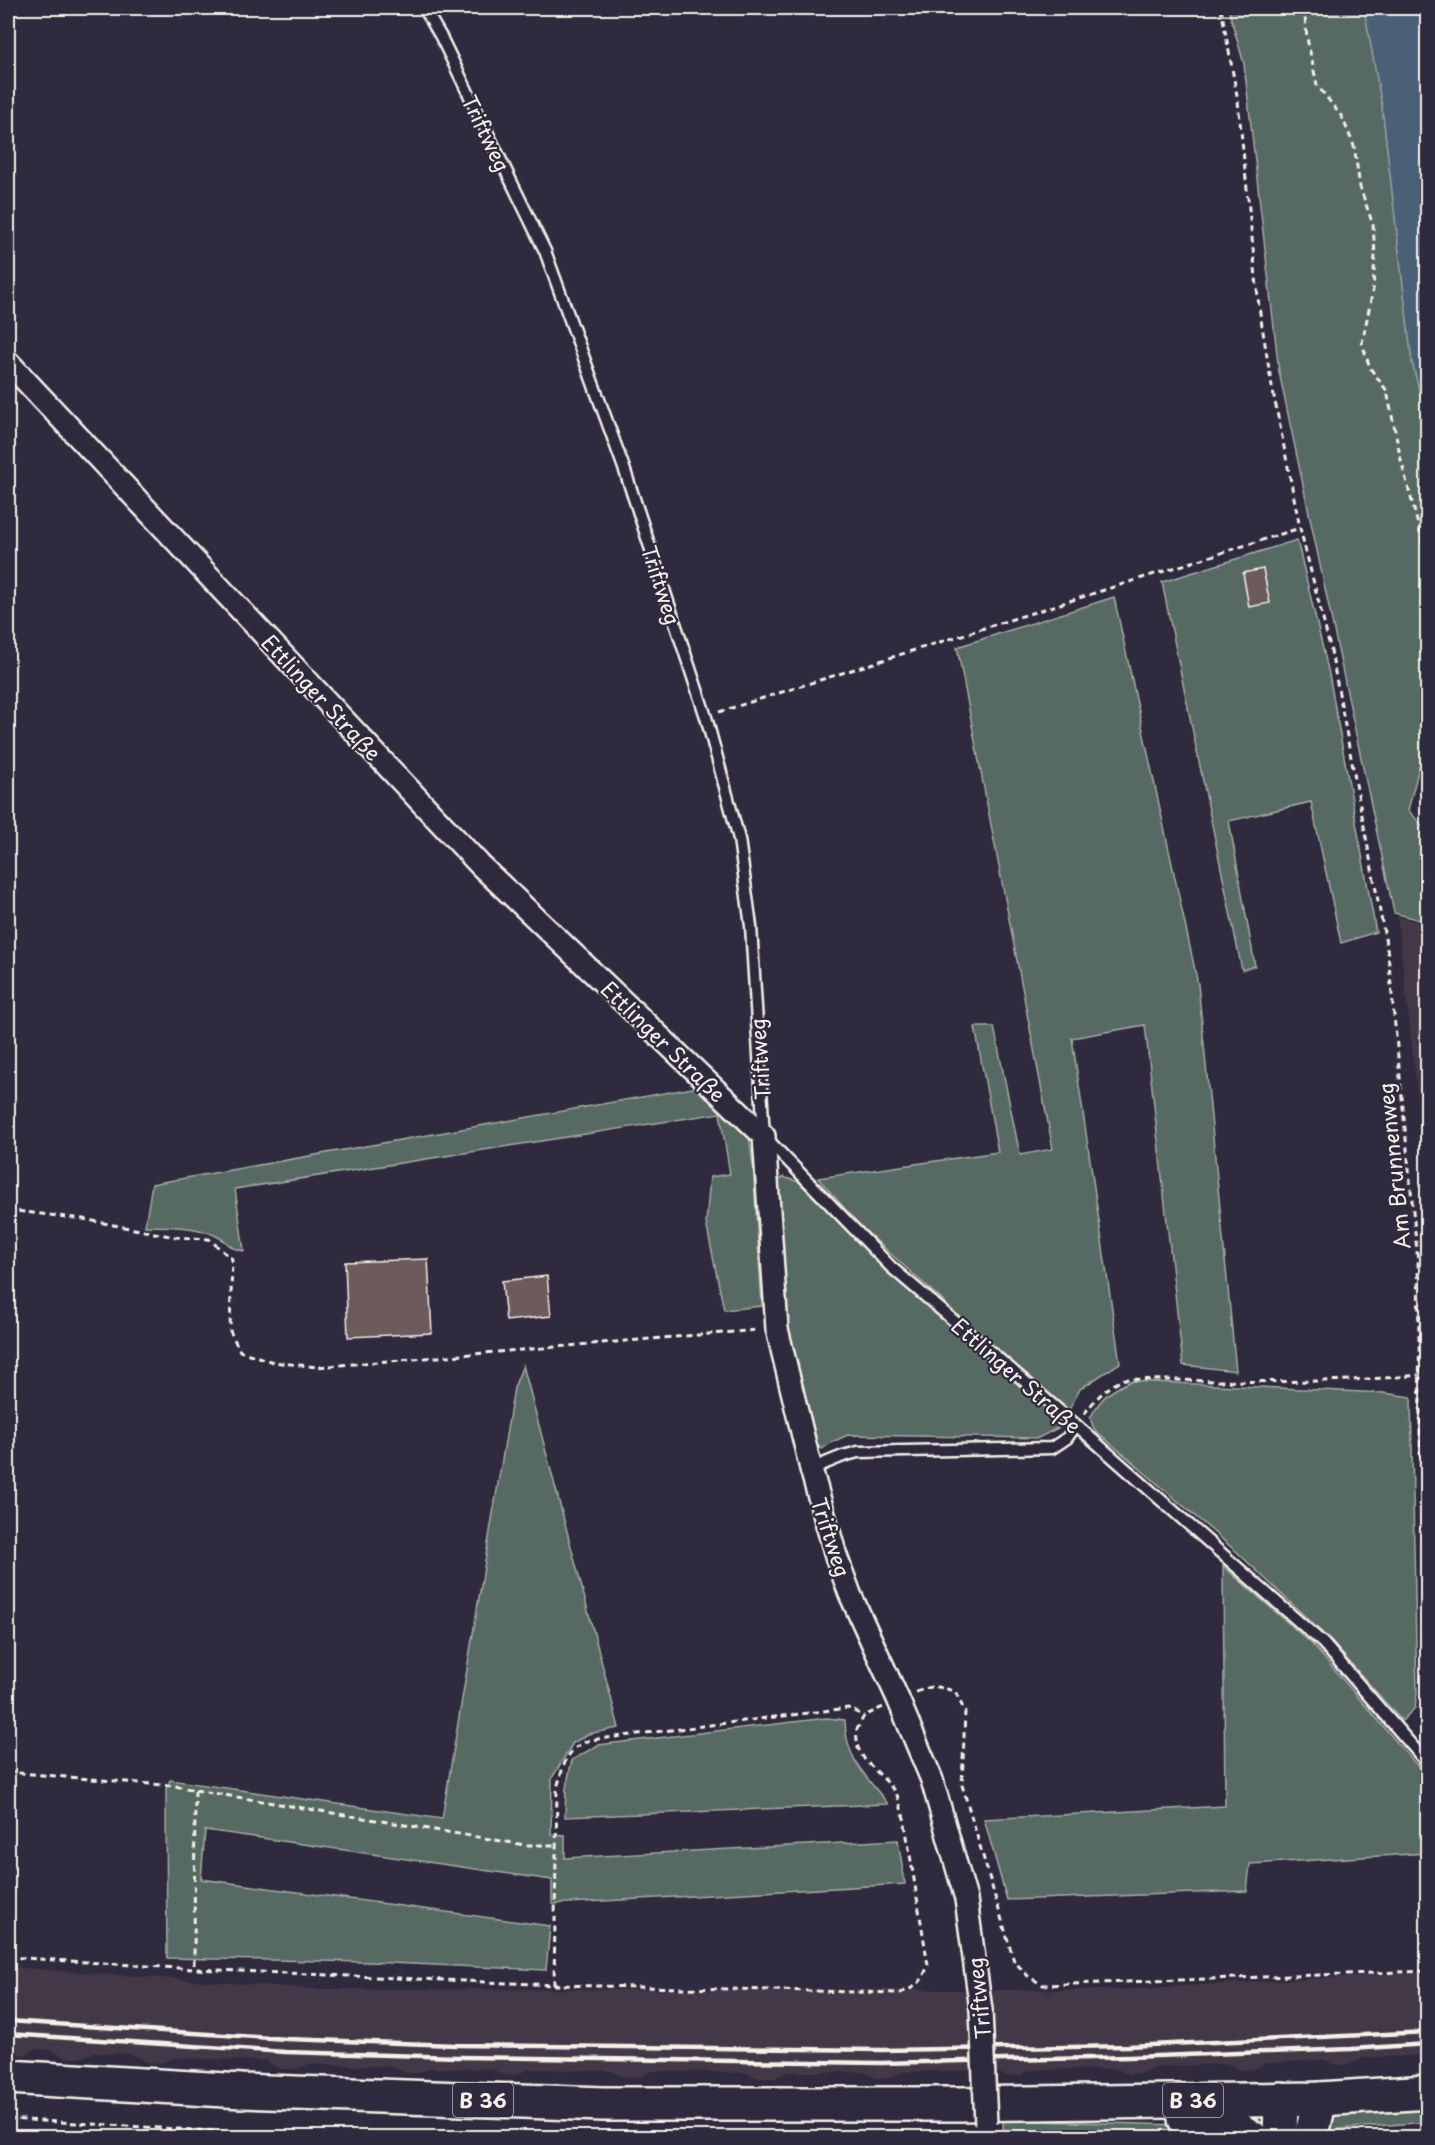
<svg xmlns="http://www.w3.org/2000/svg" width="1435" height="2145" font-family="'Playpen Sans',sans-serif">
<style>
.built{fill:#423846}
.green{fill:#566962;stroke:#a5ada5;stroke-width:1.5}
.water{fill:#4c6176;stroke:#8f9ba4;stroke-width:1.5}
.building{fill:#6d5a5b;stroke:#f4f1e8;stroke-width:1.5}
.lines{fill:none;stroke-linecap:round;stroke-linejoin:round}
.service-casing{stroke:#f4f1e8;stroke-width:15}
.minor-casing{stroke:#f4f1e8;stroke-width:26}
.primary-casing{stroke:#f4f1e8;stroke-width:38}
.path{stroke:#f4f1e8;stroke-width:3;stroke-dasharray:6 4.5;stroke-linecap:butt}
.service{stroke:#2f2a3d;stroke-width:10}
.minor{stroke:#2f2a3d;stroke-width:21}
.primary{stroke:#2f2a3d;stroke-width:33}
.rail{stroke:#f4f1e8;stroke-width:4.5}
.minor-bridge-casing{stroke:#f4f1e8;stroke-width:26;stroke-linecap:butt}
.minor-bridge{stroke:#2f2a3d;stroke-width:21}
.labels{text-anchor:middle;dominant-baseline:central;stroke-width:4.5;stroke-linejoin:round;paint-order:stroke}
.shield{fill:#2f2a3d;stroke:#b9b5b5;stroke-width:1.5}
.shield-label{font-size:20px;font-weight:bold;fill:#f4f1e8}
.street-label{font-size:21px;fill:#f4f1e8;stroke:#2f2a3d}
</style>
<rect width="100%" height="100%" fill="#2f2a3d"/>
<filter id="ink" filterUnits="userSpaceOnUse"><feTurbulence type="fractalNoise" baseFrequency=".0167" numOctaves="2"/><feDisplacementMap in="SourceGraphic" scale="12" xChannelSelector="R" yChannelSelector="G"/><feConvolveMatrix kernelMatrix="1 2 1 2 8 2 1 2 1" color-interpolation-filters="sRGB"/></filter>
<g filter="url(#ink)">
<g class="built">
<path d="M1397,916L1427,925V1376V1180Z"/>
<path d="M8,1967L315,1989L1118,1990L1427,1972V2055L1364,2058L1351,2064L1337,2065L1324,2060L1267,2063L1254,2069L1241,2070L1228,2064L1154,2067L1142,2073L1129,2074L1116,2069L1031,2070L1019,2076H1005L993,2070L902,2072L890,2078H876L863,2072H787L775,2078H758L746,2073L652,2071L640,2077H623L612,2071L528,2069L517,2075H503L492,2069L431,2068L419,2073H405L392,2067L309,2064L297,2069H279L266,2061L174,2058L162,2063L147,2062L131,2054L93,2053L80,2058H67L51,2050L36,2049L26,2055L8,2053Z"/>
</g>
<g class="green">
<path d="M1228,8H1364L1382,106L1412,362L1427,420L1428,630H1421L1427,698L1428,733L1408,810L1427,831V922L1394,913L1279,372L1244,64Z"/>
<path d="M1297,540L1329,674L1376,932L1341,943L1311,802L1229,821L1255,966L1242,970L1162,582Z"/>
<path d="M1114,597L1198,984L1236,1371L1183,1365L1145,1025L1072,1038L1120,1363L1080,1389L1060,1427L1038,1438L848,1435L832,1442L822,1449L812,1440L789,1348L777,1280L775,1185L783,1177L799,1182L885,1270L951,1326L944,1302L860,1226L818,1178L998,1152L975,1027H994L1020,1155L1053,1149L957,647Z"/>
<path d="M698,1087L749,1136L753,1165L762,1306L724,1310L706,1223L710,1177L730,1174L720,1113L235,1189L244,1251C229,1249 231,1244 220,1238C198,1225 169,1227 145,1226L152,1184Z"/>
<path d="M523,1365L619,1728L588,1734L573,1743L552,1778L551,1834L565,1835V1858L898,1840L905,1884L552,1904V1880L205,1830L201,1879L550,1926L546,1970L368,1962L167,1958L166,1789L170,1780L442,1819L514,1388Z"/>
<path d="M1131,1381L1383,1393L1411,1397L1417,1693L1415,1708L1402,1721L1330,1640L1238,1553L1094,1429L1090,1418C1102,1396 1108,1392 1131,1381Z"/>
<path d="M1223,1566L1312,1644L1427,1777V1853L1250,1864L1247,1891L1007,1900L984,1819L1225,1806Z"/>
<path d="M827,1718L845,1720C845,1758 866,1776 888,1804L565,1817L566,1788L572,1760L598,1745Z"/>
<path d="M1427,2107V2122L1339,2129L1335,2137L1319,2138C1322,2129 1328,2120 1337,2115C1349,2108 1410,2108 1427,2107Z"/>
<path d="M1003,2120L1215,2126L1239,2137H1003Z"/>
</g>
<path class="water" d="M1364,8H1427V420L1412,362L1382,106Z"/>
<g class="building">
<path d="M1263,569L1270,603L1249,607L1243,573Z"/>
<path d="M428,1259L432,1333L348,1337L345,1262Z"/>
<path d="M547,1276L551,1316L506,1321L502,1281Z"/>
</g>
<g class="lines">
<defs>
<g id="service">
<path d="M424,8L441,37L545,251L625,471L706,717L739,839L751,926L764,1136L891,1267L1076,1425L1323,1643L1428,1764"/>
<path d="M811,1469L843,1456L858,1452L1052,1448L1067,1438L1076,1425"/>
</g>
<path id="minor" d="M8,362L481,866L764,1136L777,1329L811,1469L836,1556L850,1594L898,1699L932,1780L966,1899L981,2010"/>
<g id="primary">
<path d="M8,2077L242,2091L603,2104H959L1320,2099L1428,2092"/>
<path d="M1185,2119L1225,2121L1252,2138"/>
<path d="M1280,2138L1281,2099"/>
<path d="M1311,2138L1320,2099"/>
</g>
</defs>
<use href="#service" class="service-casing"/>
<use href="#minor" class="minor-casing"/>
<use href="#primary" class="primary-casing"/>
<g class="path">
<path d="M1221,8L1238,101L1259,307L1271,381L1300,528L1331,651L1388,954L1418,1262L1424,1730L1421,1733"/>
<path d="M1304,8L1307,38L1317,85L1342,117L1354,146L1360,187L1373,225L1375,255L1373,290L1362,343L1370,368L1387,391L1401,460L1428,563"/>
<path d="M719,712L1300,528"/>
<path d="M8,1210L83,1219L175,1237L209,1239L232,1259L230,1331L240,1351L273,1362L317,1367L758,1330"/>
<path d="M1084,1414C1098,1396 1105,1388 1125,1379C1224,1381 1321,1385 1419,1375"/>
<path d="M916,1692L934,1686L955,1691L965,1712L962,1785L1014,1961L1029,1977L1043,1985L1428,1971"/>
<path d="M8,1772L175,1786L195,1790L194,1969"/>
<path d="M195,1790L525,1845H556"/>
<path d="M8,1957L194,1969L554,1985L900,1993C918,1986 921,1984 928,1965L904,1818L897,1795L889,1784L865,1760L858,1748L856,1731L864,1716L883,1707"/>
<path d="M554,1985L557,1788C564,1765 565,1749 590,1740L848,1708L864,1716"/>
<path d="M8,2119L327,2138"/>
</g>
<use href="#service" class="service"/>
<use href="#minor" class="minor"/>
<use href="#primary" class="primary"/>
<g class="rail">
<path d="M8,2021L287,2039L455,2045L881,2050L1128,2046L1428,2032"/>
<path d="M8,2034L285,2052L458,2057L881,2063L1129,2057L1351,2049L1428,2044"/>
</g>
<defs>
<path id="minor-bridge" d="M981,2010L986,2124"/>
</defs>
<use href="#minor-bridge" class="minor-bridge-casing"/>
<use href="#minor-bridge" class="minor-bridge"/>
</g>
</g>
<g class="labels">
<g class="shield">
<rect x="453" y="2083" width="60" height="34" rx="4.5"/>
<rect x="1163" y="2083" width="60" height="34" rx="4.5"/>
</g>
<g class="shield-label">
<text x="483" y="2100">B 36</text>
<text x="1193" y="2100">B 36</text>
</g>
<g class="street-label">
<text transform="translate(487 133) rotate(64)">Triftweg</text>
<text transform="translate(662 585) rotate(72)">Triftweg</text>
<text transform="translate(322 697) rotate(47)">Ettlinger Straße</text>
<text transform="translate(664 1041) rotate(44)">Ettlinger Straße</text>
<text transform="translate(759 1059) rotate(-94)">Triftweg</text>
<text transform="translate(1393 1166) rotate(-96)">Am Brunnenweg</text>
<text transform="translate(1017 1375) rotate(41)">Ettlinger Straße</text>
<text transform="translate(832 1537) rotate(72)">Triftweg</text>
<text transform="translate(978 1998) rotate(-96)">Triftweg</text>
</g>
</g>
<rect width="1435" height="2145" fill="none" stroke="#2f2a3d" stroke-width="30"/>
<rect x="15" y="15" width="1405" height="2115" fill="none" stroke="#f4f1e8" stroke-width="2" filter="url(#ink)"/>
</svg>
